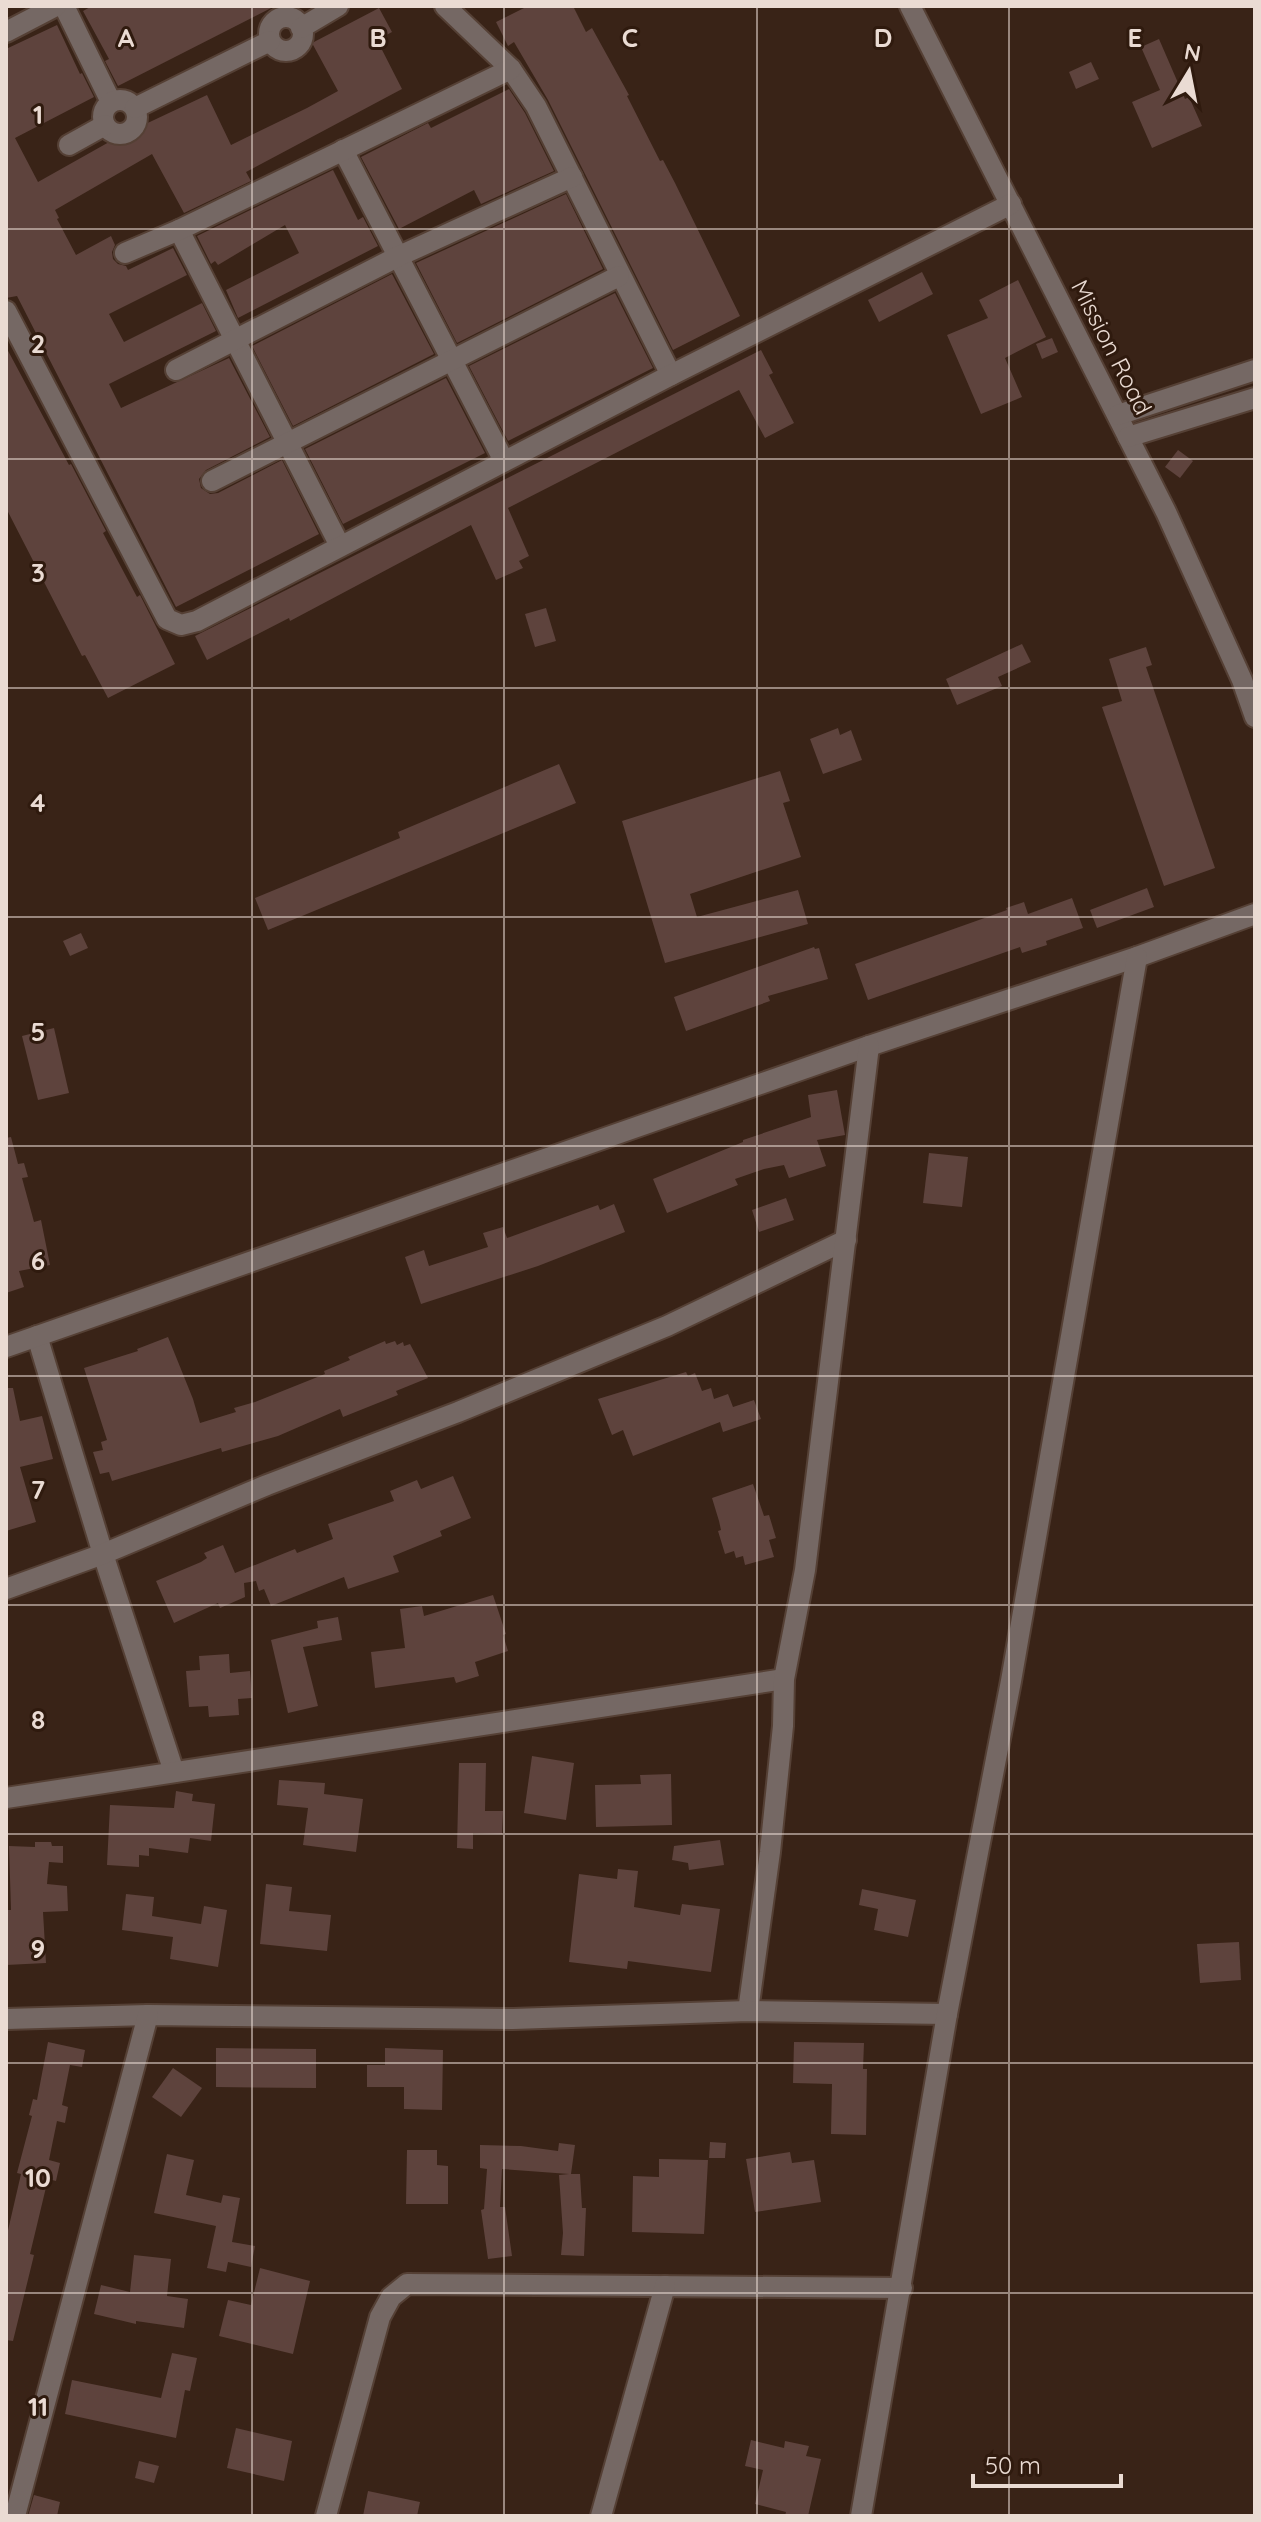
<svg xmlns="http://www.w3.org/2000/svg" width="1261" height="2522" font-family="Quicksand,sans-serif">
<style>
.building{fill:#5e433d}
.lines{fill:none;stroke-linecap:round;stroke-linejoin:round}
.minor-casing{stroke:#554035;stroke-width:24}
.minor{stroke:#756864;stroke-width:20}
.grid{fill:none;stroke:#eadbd3;stroke-width:2;stroke-opacity:0.55}
.labels{text-anchor:middle;dominant-baseline:central;stroke-width:6;stroke-linejoin:round;paint-order:stroke}
.street-label{font-size:24px;fill:#eadbd3;stroke:#2f1a0e}
.grid-label{font-size:26px;text-anchor:middle;font-weight:bold;fill:#eadbd3;stroke:#2f1a0e;stroke-width:6;stroke-linejoin:round;paint-order:stroke}
</style>
<rect width="100%" height="100%" fill="#392317"/>
<g class="building">
<path d="M92,6H275L118,86L105,61L109,59L83,11Z"/>
<path d="M528,6H573L586,32L592,28L629,95L627,96L660,161L663,160L675,183L740,316L673,350L548,100L514,42L508,46L496,22Z"/>
<path d="M379,8L392,32L377,40L402,89L246,172L251,181L184,213L152,154L55,210L59,218L57,219L76,255L111,236L115,245L112,252L113,259L118,264L126,266L128,270L173,248L187,275L109,314L124,342L202,303L216,331L109,384L121,408L229,358L270,437L206,470L199,479L201,488L210,494L218,493L282,460L319,534L176,607L17,296L6,298V49L57,25L80,74L82,73L94,97L15,138L38,182L118,137L207,95L231,145L307,108L338,91L312,43Z"/>
<path d="M1159,39L1185,99L1189,97L1202,126L1152,148L1132,102L1160,90L1141,47Z"/>
<path d="M1091,62L1099,79L1076,89L1069,72Z"/>
<path d="M509,89L525,113L554,171L481,204L474,190L399,229L361,157L428,123L431,128Z"/>
<path d="M333,170L358,220L363,217L378,246L238,318L226,290L299,253L285,225L218,265L215,261L211,264L197,236Z"/>
<path d="M566,194L603,269L457,343L416,263Z"/>
<path d="M922,272L933,294L879,322L868,300Z"/>
<path d="M392,274L434,354L293,426L252,346Z"/>
<path d="M1018,280L1046,337L1005,358L1022,397L981,414L947,335L988,318L979,300Z"/>
<path d="M615,293L653,368L508,441L469,366Z"/>
<path d="M1052,338L1058,352L1042,359L1036,344Z"/>
<path d="M6,347L69,465L71,464L106,531L103,533L137,597L140,595L175,664L108,698L85,655L82,656L6,508Z"/>
<path d="M761,350L773,373L769,375L794,423L765,438L739,390L508,508L529,556L519,561L523,568L496,580L471,525L290,621L289,618L207,660L195,636Z"/>
<path d="M446,378L485,453L343,524L305,449Z"/>
<path d="M1178,450L1193,461L1180,478L1165,467Z"/>
<path d="M546,608L556,641L535,647L525,614Z"/>
<path d="M1022,644L1031,662L998,677L1002,686L957,705L946,679Z"/>
<path d="M1146,647L1152,665L1146,667L1215,868L1164,886L1102,707L1122,701L1109,659Z"/>
<path d="M838,728L840,735L851,730L862,760L823,774L810,739Z"/>
<path d="M559,764L576,803L268,930L255,898L400,838L398,832Z"/>
<path d="M780,771L790,801L783,803L801,857L690,894L697,917L798,890L808,924L665,963L622,821Z"/>
<path d="M1147,888L1154,907L1097,928L1090,910Z"/>
<path d="M1072,898L1083,928L1046,941L1047,945L1022,953L1020,947L868,1000L855,964L1007,910L1006,908L1024,902L1028,914Z"/>
<path d="M81,933L88,948L70,956L63,941Z"/>
<path d="M814,947L815,949L819,948L828,979L768,996L770,1001L686,1031L674,997Z"/>
<path d="M54,1028L69,1093L38,1100L22,1036Z"/>
<path d="M837,1090L845,1135L817,1140L826,1166L789,1178L784,1165L764,1169L735,1179L738,1185L667,1213L653,1179L743,1142V1140L811,1117L808,1095Z"/>
<path d="M11,1137L18,1164L24,1163L28,1177L22,1178L34,1222L41,1220L50,1265L19,1271L24,1287L6,1293V1138Z"/>
<path d="M929,1153L968,1157L962,1207L923,1203Z"/>
<path d="M786,1198L794,1220L759,1232L752,1210Z"/>
<path d="M614,1204L625,1232L538,1266L421,1304L405,1257L424,1250L429,1266L488,1247L483,1233L503,1227L507,1238L598,1205L600,1210Z"/>
<path d="M168,1337L193,1399L200,1423L236,1412L234,1408L255,1402L325,1374L324,1371L350,1360L348,1357L385,1341L386,1344L395,1341L397,1345L403,1342L404,1346L410,1344L428,1378L396,1391L398,1395L343,1417L340,1409L278,1436L222,1452L221,1448L112,1481L109,1472L100,1474L93,1452L103,1450L101,1442L107,1440L84,1368L138,1351L137,1349Z"/>
<path d="M686,1372L688,1376L695,1373L702,1391L711,1388L714,1399L728,1394L733,1407L754,1400L761,1419L723,1432L720,1422L633,1456L623,1430L612,1435L598,1399Z"/>
<path d="M6,1388H13L20,1421L42,1416L53,1459L20,1467L36,1522L6,1531Z"/>
<path d="M453,1476L471,1518L440,1531L442,1536L393,1556L399,1572L348,1589L344,1577L271,1606L264,1589L259,1591L256,1581L244,1583L245,1597L220,1608L218,1603L174,1623L156,1581L201,1562L207,1558L204,1553L223,1545L235,1573L295,1549L297,1553L333,1539L328,1524L394,1501L390,1491L417,1480L421,1489Z"/>
<path d="M753,1484L764,1516L769,1515L776,1538L769,1540L774,1557L745,1565L743,1556L736,1558L734,1551L725,1554L718,1531L721,1530L719,1521L712,1498Z"/>
<path d="M493,1595L506,1634L503,1635L508,1651L475,1662L479,1676L456,1683L454,1677L375,1688L371,1652L405,1648L400,1609L422,1606L424,1616Z"/>
<path d="M338,1617L342,1640L303,1647L318,1706L288,1713L271,1640L318,1628L317,1621Z"/>
<path d="M229,1654L230,1673L250,1671L252,1698L238,1699L239,1715L209,1717L208,1706L189,1707L186,1671L200,1670L199,1656Z"/>
<path d="M532,1756L574,1763L566,1820L524,1813Z"/>
<path d="M459,1763H486L485,1811H503L502,1834L473,1833V1849L457,1848Z"/>
<path d="M671,1774L672,1825L596,1827L595,1785L641,1784L640,1775Z"/>
<path d="M279,1780L325,1783L324,1794L363,1799L356,1852L303,1845L308,1808L277,1805Z"/>
<path d="M176,1791L193,1794L192,1801L215,1804L211,1841L190,1838L188,1853L149,1848V1856L139,1855V1867L107,1865L110,1805L174,1808Z"/>
<path d="M720,1840L724,1865L689,1870L688,1863L672,1860L674,1846Z"/>
<path d="M35,1842H51L52,1846H63V1863L49,1862L47,1884L67,1886L68,1911L43,1912L46,1963L6,1965V1910H11L9,1846L35,1847Z"/>
<path d="M618,1869L638,1871L634,1907L680,1915L682,1904L720,1909L711,1972L628,1961L627,1969L569,1962L579,1874L617,1879Z"/>
<path d="M266,1884L292,1887L289,1911L331,1915L327,1951L260,1944Z"/>
<path d="M862,1889L916,1900L908,1937L874,1930L878,1909L859,1905Z"/>
<path d="M126,1894L154,1897L152,1916L201,1924L204,1906L227,1910L218,1967L170,1959L173,1937L122,1930Z"/>
<path d="M1239,1942L1241,1980L1200,1983L1197,1944Z"/>
<path d="M48,2042L85,2050L82,2067L70,2065L62,2105L68,2107L65,2123L57,2121L49,2160L60,2163L56,2181L48,2179L30,2254L34,2255L13,2341L6,2340V2239L21,2174L17,2173L32,2116L29,2115L33,2099L37,2100Z"/>
<path d="M794,2042L864,2043L863,2069H867L866,2135L831,2134L832,2084L793,2083Z"/>
<path d="M216,2048L316,2049V2088L216,2087Z"/>
<path d="M385,2048L443,2050L442,2110L404,2109V2087H367V2065H385Z"/>
<path d="M173,2068L202,2088L181,2117L152,2097Z"/>
<path d="M710,2142L726,2143L725,2158H709Z"/>
<path d="M559,2143L575,2145L571,2174H580L582,2208H586L584,2256L561,2255L563,2233L559,2175L569,2174L502,2169L500,2207H505L512,2256L488,2259L481,2210L484,2209L487,2169L480,2168V2145L521,2146L558,2151Z"/>
<path d="M407,2150H437V2165L448,2166V2204H406Z"/>
<path d="M790,2152L792,2163L814,2160L821,2202L755,2212L746,2159Z"/>
<path d="M167,2154L194,2160L186,2195L221,2203L223,2195L240,2198L232,2242L255,2246L251,2267L228,2262L226,2272L207,2268L216,2226L154,2213Z"/>
<path d="M659,2159L708,2160L704,2234L632,2232L633,2176L659,2177Z"/>
<path d="M134,2255L171,2259L167,2296L188,2299L184,2328L136,2321V2324L94,2314L101,2285L130,2292Z"/>
<path d="M260,2268L310,2281L293,2354L219,2336L228,2300L251,2305Z"/>
<path d="M172,2353L197,2358L190,2391L185,2390L176,2438L65,2414L72,2380L161,2398Z"/>
<path d="M236,2428L292,2441L284,2481L227,2468Z"/>
<path d="M751,2440L784,2448L785,2441L809,2446L806,2456L821,2459L808,2516H785L786,2512L755,2504L763,2470L745,2466Z"/>
<path d="M139,2461L159,2466L154,2483L135,2478Z"/>
<path d="M368,2491L420,2502L417,2516H363Z"/>
<path d="M34,2495L60,2502L57,2516H28Z"/>
</g>
<g class="lines">
<defs>
<g id="minor">
<path d="M64,6L111,102"/>
<path d="M445,6L511,69L536,106L671,375"/>
<path d="M910,6L1166,512L1242,680L1255,717"/>
<circle cx="286" cy="34" r="17"/>
<path d="M301,28L338,6"/>
<path d="M6,32L56,6"/>
<circle cx="120" cy="117" r="17"/>
<path d="M135,108L270,41"/>
<path d="M69,145L105,125"/>
<path d="M343,150L504,461"/>
<path d="M179,230L340,546"/>
<path d="M125,253L179,230L511,69"/>
<path d="M6,311L167,619L181,625L197,621L671,375L1011,204"/>
<path d="M176,370L397,257L572,177"/>
<path d="M1118,415L1255,370"/>
<path d="M1128,437L1255,398"/>
<path d="M212,481L619,276"/>
<path d="M37,1336L103,1554L174,1772"/>
<path d="M6,1347L869,1046L1137,957L1255,914"/>
<path d="M6,1589L103,1554L267,1485L458,1412L667,1326L846,1240"/>
<path d="M6,1798L784,1679"/>
<path d="M748,2011L770,1852L783,1726L784,1679L805,1570L869,1046"/>
<path d="M6,2019L148,2015L513,2019L748,2011L947,2014"/>
<path d="M15,2516L148,2015"/>
<path d="M326,2516L380,2317L391,2297L407,2284L902,2288"/>
<path d="M601,2516L665,2286"/>
<path d="M861,2516L947,2014L1011,1681L1137,957"/>
</g>
</defs>
<use href="#minor" class="minor-casing"/>
<use href="#minor" class="minor"/>
</g>
<path class="grid" d="M252,6V2516M504,6V2516M757,6V2516M1009,6V2516M6,229H1255M6,459H1255M6,688H1255M6,917H1255M6,1146H1255M6,1376H1255M6,1605H1255M6,1834H1255M6,2063H1255M6,2293H1255"/>
<g class="labels">
<g class="street-label">
<text transform="translate(1112 347) rotate(63)">Mission Road</text>
</g>
</g>
<g class="grid-label">
<text x="126" y="47">A</text>
<text x="378" y="47">B</text>
<text x="630" y="47">C</text>
<text x="883" y="47">D</text>
<text x="1135" y="47">E</text>
<text x="38" y="124">1</text>
<text x="38" y="353">2</text>
<text x="38" y="582">3</text>
<text x="38" y="812">4</text>
<text x="38" y="1041">5</text>
<text x="38" y="1270">6</text>
<text x="38" y="1499">7</text>
<text x="38" y="1729">8</text>
<text x="38" y="1958">9</text>
<text x="38" y="2187">10</text>
<text x="38" y="2416">11</text>
</g>
<rect width="1261" height="2522" fill="none" stroke="#eadbd3" stroke-width="16"/>
<g transform="translate(1189 72) rotate(10)" stroke="#2f1a0e" stroke-width="6" paint-order="stroke">
<path d="M0-6L14 30L0 20L-14 30Z" fill="#eadbd3"/>
<text y="-12" font-size="22" font-weight="bold" text-anchor="middle" fill="#eadbd3">N</text>
</g>
<path d="M973 2474v12h148v-12" fill="none" stroke="#eadbd3" stroke-width="4"/>
<text x="985" y="2474" font-size="24" fill="#eadbd3" stroke="#2f1a0e" stroke-width="6" paint-order="stroke">50 m</text>
</svg>
